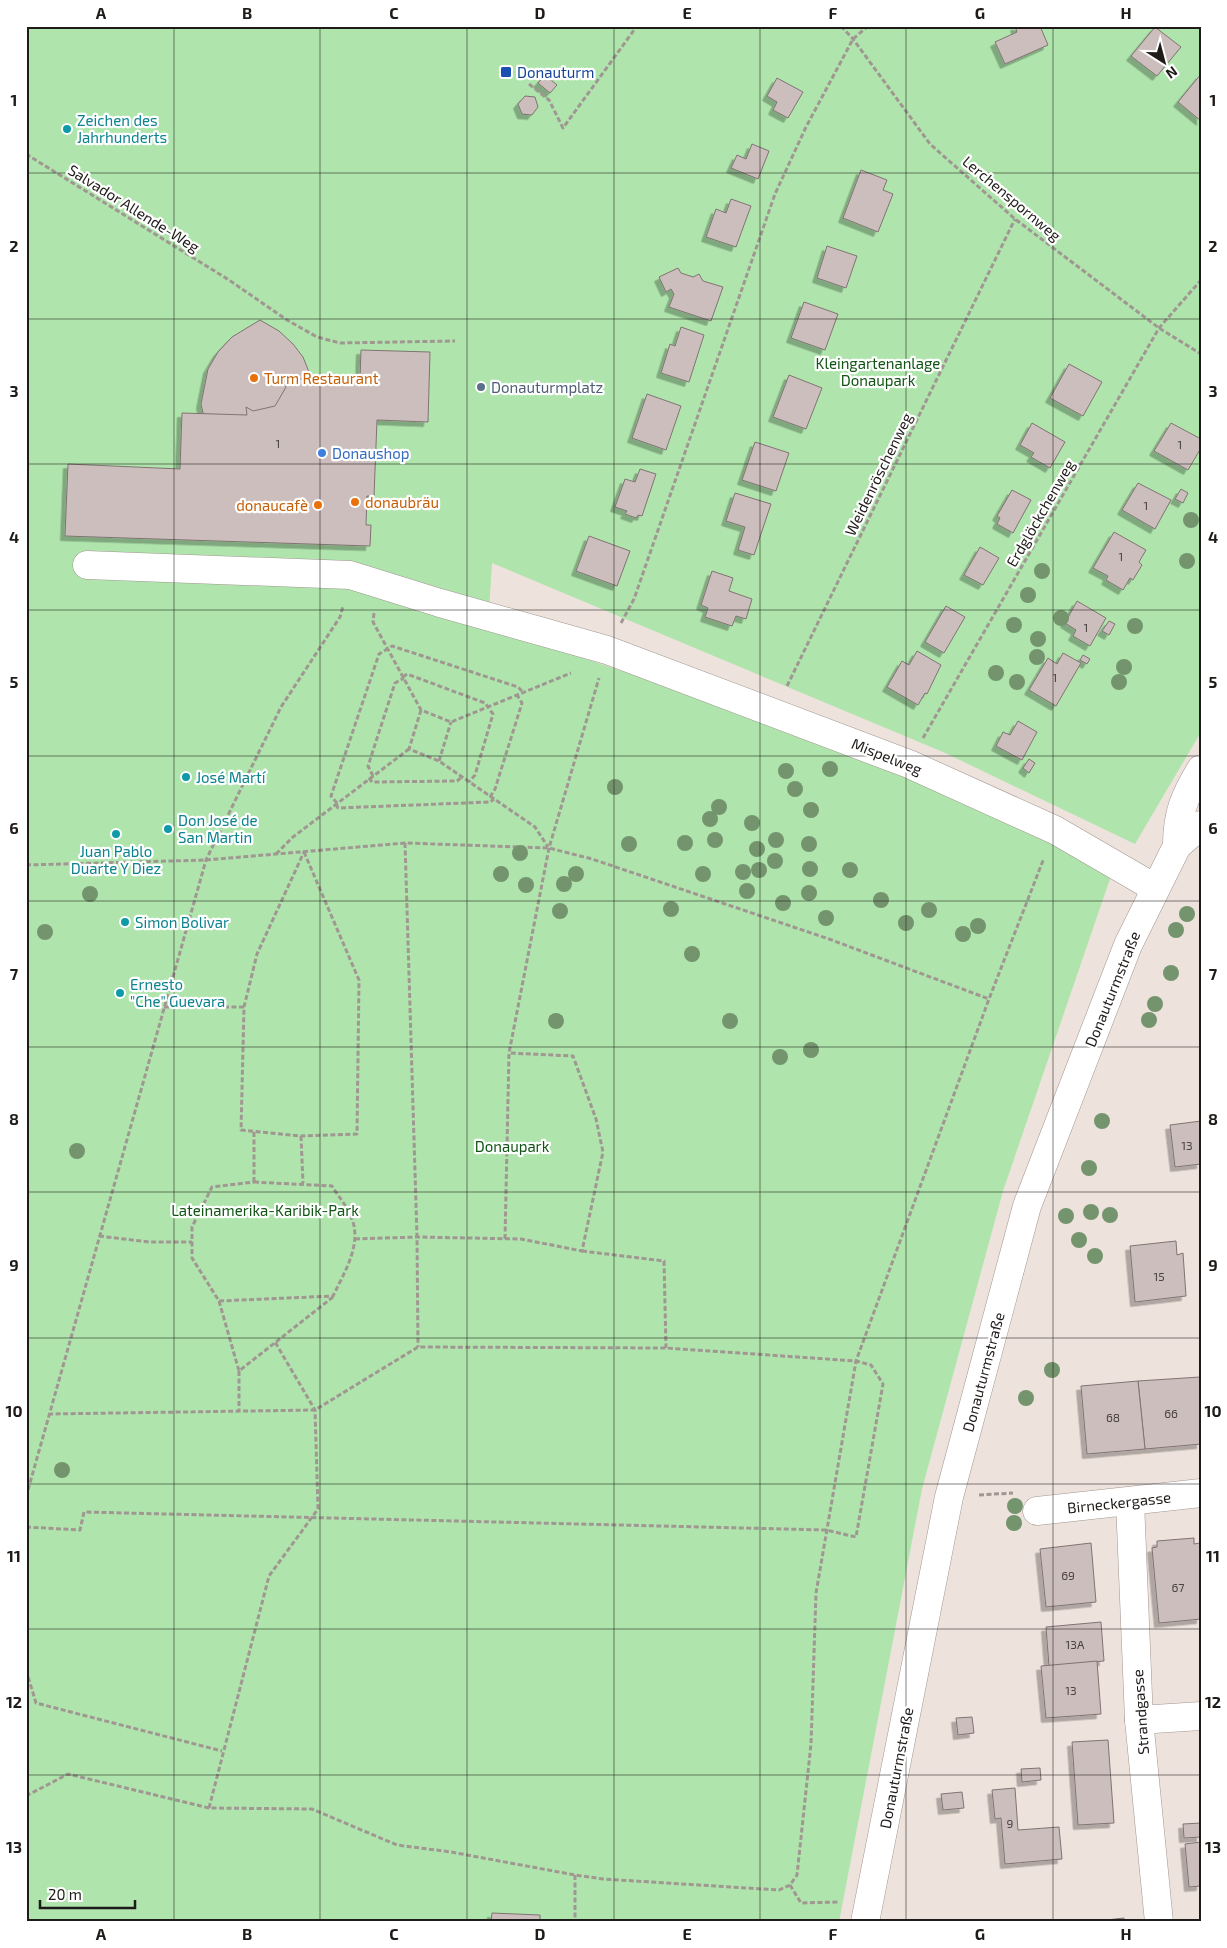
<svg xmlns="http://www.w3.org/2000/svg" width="1227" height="1948" font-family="'Exo 2',sans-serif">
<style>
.green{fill:#afe5ac}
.building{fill:#ccbebc;stroke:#807372;filter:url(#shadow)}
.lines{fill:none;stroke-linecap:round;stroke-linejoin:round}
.street-casing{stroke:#a19690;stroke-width:29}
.secondary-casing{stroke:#a19690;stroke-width:29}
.path{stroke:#a09792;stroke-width:3;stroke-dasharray:5 2.5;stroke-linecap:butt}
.street{stroke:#fff;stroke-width:28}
.secondary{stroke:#fff;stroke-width:28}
.tree{fill:#74946e}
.grid{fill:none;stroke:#1f1b19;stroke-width:1;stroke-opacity:0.55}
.transit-dot{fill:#1a4fb4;stroke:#fff;stroke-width:2}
.culture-dot{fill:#0f9aa8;stroke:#fff;stroke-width:2}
.food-dot{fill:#e8710a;stroke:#fff;stroke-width:2}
.service-dot{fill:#5c6f8a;stroke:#fff;stroke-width:2}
.shop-dot{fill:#3f7fe0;stroke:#fff;stroke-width:2}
.labels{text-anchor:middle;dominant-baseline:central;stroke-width:4.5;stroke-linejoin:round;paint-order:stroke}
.number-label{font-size:12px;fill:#4a4442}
.transit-label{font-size:15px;fill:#164399;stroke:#fff;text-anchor:start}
.culture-label{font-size:15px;fill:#0d838f;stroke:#fff;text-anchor:start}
.street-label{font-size:15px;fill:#1f1b19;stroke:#fff}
.park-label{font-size:15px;fill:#115514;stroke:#fff}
.food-label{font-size:15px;fill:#c56008;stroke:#fff;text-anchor:start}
.service-label{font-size:15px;fill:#4e5e75;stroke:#fff;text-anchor:start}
.shop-label{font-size:15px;fill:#366cbe;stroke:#fff;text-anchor:start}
.neatline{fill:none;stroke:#1f1b19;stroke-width:2}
.grid-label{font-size:16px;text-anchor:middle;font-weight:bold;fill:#1f1b19}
</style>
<defs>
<filter id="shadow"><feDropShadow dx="-4.5" dy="4.5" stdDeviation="0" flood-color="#0004"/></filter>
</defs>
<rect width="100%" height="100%" fill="#eee2dc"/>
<path class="green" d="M26,26H1201V732L1135,844L943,752L492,563L488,626L896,763L1112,873L1003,1191L922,1489L839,1922H26Z"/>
<g class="building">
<path d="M1015,26H1040L1048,45L1005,64L995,42L1017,32Z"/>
<path d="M1155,27L1181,47L1157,76L1131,56Z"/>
<path d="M1201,74V121L1178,102Z"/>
<path d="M545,75L557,85L550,93L538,83Z"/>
<path d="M777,78L803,92L788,118L773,110L777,102L767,96Z"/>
<path d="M525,96L535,97L538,107L532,115L522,114L518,104Z"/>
<path d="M752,144L769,151L758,179L731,168L737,155L746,159Z"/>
<path d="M861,170L887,180L883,190L893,194L878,232L843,218Z"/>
<path d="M731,199L751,206L736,247L706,237L716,209L726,213Z"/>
<path d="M827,246L857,256L846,288L817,278Z"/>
<path d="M678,268L681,273L693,277L699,274L703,281L723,287L711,321L669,307L674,294L671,289L666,292L659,277Z"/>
<path d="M804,302L838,314L825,350L791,338Z"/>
<path d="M260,320L279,331L293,344L303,357L311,377L314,398L313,416L279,432L257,433L228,427L203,413L201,404L208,369L218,352L232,337Z"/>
<path d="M681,327L704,335L689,382L661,373L670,344L675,346Z"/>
<path d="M361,350L430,352L428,422L377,420L374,496H367L366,525H371L370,546L65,536L68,464L180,469L182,413L247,415L246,407L253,411L275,406L286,387L284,379H360Z"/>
<path d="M1069,364L1102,382L1083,416L1050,398Z"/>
<path d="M789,375L822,388L806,429L773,417Z"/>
<path d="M647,394L681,406L666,450L632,438Z"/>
<path d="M1032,423L1065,442L1050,468L1031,457L1034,453L1020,445Z"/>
<path d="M1171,423L1201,439V448L1188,470L1154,451Z"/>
<path d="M755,442L789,453L776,491L742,480Z"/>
<path d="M640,469L656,474L642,516L638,515L636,518L625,514L627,511L615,507L625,479L635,482Z"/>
<path d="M1138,483L1171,500L1155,529L1122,510Z"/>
<path d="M1181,489L1188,493L1183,503L1175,499Z"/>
<path d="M1012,490L1031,500L1013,533L997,524L1000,518L997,516Z"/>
<path d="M735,493L771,504L754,555L738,550L745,527L726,521Z"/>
<path d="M1114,532L1146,550L1139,562L1142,565L1133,580L1130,578L1123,590L1106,580L1108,576L1093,568Z"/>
<path d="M589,536L630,551L617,586L576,571Z"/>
<path d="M980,547L999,558L983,585L964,575Z"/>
<path d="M712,571L733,578L729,591L752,599L746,619L736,616L732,626L705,617L708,608L701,605Z"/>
<path d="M1077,601L1106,618L1090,646L1073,636L1076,630L1065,623Z"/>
<path d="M946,606L965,617L944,653L925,642Z"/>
<path d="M1109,621L1115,624L1109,635L1102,631Z"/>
<path d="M917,651L941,665L927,694L925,693L918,705L887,687L902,661L909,665Z"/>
<path d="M1063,653L1081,663L1056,706L1029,690L1048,658L1057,664Z"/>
<path d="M1083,655L1090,659L1087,664L1080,660Z"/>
<path d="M1018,721L1037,732L1022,760L996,746L1003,732L1010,735Z"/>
<path d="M1029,759L1035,763L1029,773L1023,768Z"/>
<path d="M1201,1121V1164L1175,1167L1170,1125Z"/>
<path d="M1176,1241L1177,1255L1183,1253L1186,1296L1135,1302L1130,1246Z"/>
<path d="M1200,1377L1201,1444L1145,1449L1138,1381Z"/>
<path d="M1138,1381L1145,1449L1087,1454L1081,1386Z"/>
<path d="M1194,1538V1544L1200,1543L1201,1554V1619L1159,1623L1152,1548L1157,1547V1541Z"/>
<path d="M1091,1543L1096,1602L1046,1607L1040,1549Z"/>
<path d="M1101,1622L1104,1661L1049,1666L1046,1627Z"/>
<path d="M1097,1661L1101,1714L1046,1718L1041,1666Z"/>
<path d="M972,1717L974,1733L958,1735L956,1718Z"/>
<path d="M1108,1740L1114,1823L1078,1825L1072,1742Z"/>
<path d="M1040,1768L1041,1780L1022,1782L1021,1769Z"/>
<path d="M1015,1788L1018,1830L1059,1827L1062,1859L1005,1864L1001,1818L995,1819L992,1790Z"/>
<path d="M962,1792L964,1808L943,1810L941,1794Z"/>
<path d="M1201,1823V1837L1184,1838L1183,1824Z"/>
<path d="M1201,1842V1886L1189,1887L1185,1844Z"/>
<path d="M492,1913L540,1915V1922H491Z"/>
<path d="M1124,1918V1922H1089Z"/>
</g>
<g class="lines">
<defs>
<g id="street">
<path d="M87,565L350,575L440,603L607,650L909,764L1055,830L1155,888"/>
<path d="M1130,1501L1139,1720L1159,1922"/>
<path d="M1037,1511L1201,1493"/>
<path d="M1139,1720L1201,1716"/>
</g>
<g id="secondary">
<path d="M1177,846C1177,814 1184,797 1201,769"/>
<path d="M865,1922L949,1497L1027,1206L1128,945L1177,846L1201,825"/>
</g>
</defs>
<use href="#street" class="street-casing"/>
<use href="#secondary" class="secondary-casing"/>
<g class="path">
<path d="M841,26L853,39L930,144L1015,219L1159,328L1201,354"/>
<path d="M529,84L549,100L563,128L637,26"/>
<path d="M26,154L229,280L287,320L317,337L340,343L455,341"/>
<path d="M374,613L373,622L421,710L451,722L571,673"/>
<path d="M621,623L634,599L775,194L806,127L853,39L868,26"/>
<path d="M403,677L407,674L485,703L493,714L475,775L469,782"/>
<path d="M787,686L1015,219"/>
<path d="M421,710L409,749L439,761L535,827L548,847"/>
<path d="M923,738L1159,328L1201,280"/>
<path d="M439,761L451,722"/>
<path d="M373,776L368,766L395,683L404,678"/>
<path d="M369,778L372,782L457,781L462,777"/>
<path d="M490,797L495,789L522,703L517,695"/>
<path d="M337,803L331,796L379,654L392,646L518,687L523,692"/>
<path d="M336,804L338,808L490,802L494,799"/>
<path d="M405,843L417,1237L418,1347"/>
<path d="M304,852L359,980L357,1134L301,1136L241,1130L244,1007L257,954Z"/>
<path d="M276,854L293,837L409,749"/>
<path d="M26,865L206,860L405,843L549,848L592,859L829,939L989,999"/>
<path d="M164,1007H244"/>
<path d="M254,1132V1182"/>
<path d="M301,1136L303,1183"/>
<path d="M254,1182L332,1186C338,1196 348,1207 352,1219C362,1245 344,1273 333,1296L219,1301L192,1258V1227L212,1187Z"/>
<path d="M99,1236L149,1242H192"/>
<path d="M355,1239L417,1237L521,1239L582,1251L603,1152L596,1119L573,1056L509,1053"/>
<path d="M505,1239L509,1053L549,848L599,678"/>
<path d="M582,1251L664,1261L666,1348"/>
<path d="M219,1301L239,1371L333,1297"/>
<path d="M239,1371V1410"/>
<path d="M979,1495L1013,1493"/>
<path d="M26,1497L206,860L281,707L340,617L343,606"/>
<path d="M26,1527L80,1530L84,1512L826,1530L856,1537L883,1384L871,1365L856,1361L666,1348L418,1347L315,1410L50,1414"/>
<path d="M26,1670L36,1703L222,1751"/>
<path d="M26,1796L68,1774L209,1808L312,1809L397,1845L451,1852L575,1875L603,1879L779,1890L790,1885L797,1875L811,1744L816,1593L856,1361L989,999L1044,858"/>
<path d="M209,1808L269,1576L318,1509L315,1410L275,1342"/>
<path d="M575,1875V1922"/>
<path d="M790,1885L801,1903L838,1902"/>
</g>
<use href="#street" class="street"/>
<use href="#secondary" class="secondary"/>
</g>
<g class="tree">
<circle cx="1191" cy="520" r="8"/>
<circle cx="1187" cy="561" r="8"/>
<circle cx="1042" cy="571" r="8"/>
<circle cx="1028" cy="595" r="8"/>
<circle cx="1061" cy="618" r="8"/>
<circle cx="1014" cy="625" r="8"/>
<circle cx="1135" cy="626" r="8"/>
<circle cx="1038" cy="639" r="8"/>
<circle cx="1037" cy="657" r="8"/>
<circle cx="1124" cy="667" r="8"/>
<circle cx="996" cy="673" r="8"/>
<circle cx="1017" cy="682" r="8"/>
<circle cx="1119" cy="682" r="8"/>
<circle cx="830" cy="769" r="8"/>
<circle cx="786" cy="771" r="8"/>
<circle cx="615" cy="787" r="8"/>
<circle cx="795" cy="789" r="8"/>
<circle cx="719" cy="807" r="8"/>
<circle cx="811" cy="810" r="8"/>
<circle cx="710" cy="819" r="8"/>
<circle cx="752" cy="823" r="8"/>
<circle cx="715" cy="840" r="8"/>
<circle cx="776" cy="840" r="8"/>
<circle cx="685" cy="843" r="8"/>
<circle cx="629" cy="844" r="8"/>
<circle cx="809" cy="844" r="8"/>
<circle cx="757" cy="849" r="8"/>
<circle cx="520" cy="853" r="8"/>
<circle cx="775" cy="861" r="8"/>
<circle cx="810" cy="869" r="8"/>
<circle cx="759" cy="870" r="8"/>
<circle cx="850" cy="870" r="8"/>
<circle cx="743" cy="872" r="8"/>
<circle cx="501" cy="874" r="8"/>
<circle cx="576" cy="874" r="8"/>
<circle cx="703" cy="874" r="8"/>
<circle cx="564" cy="884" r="8"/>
<circle cx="526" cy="885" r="8"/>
<circle cx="747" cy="891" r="8"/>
<circle cx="809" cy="893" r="8"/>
<circle cx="90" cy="894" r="8"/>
<circle cx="881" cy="900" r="8"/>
<circle cx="783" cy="903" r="8"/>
<circle cx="671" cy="909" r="8"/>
<circle cx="929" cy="910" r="8"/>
<circle cx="560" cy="911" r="8"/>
<circle cx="1187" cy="914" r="8"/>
<circle cx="826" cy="918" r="8"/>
<circle cx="906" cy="923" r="8"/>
<circle cx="978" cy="926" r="8"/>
<circle cx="1176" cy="930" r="8"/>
<circle cx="45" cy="932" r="8"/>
<circle cx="963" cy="934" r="8"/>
<circle cx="692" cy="954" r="8"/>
<circle cx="1171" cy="973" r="8"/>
<circle cx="1155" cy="1004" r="8"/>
<circle cx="1149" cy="1020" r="8"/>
<circle cx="556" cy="1021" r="8"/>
<circle cx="730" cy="1021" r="8"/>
<circle cx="811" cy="1050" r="8"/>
<circle cx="780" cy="1057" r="8"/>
<circle cx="1102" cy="1121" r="8"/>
<circle cx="77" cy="1151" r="8"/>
<circle cx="1089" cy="1168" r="8"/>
<circle cx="1091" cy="1212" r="8"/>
<circle cx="1110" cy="1215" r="8"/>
<circle cx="1066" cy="1216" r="8"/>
<circle cx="1079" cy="1240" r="8"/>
<circle cx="1095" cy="1256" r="8"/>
<circle cx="1052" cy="1370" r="8"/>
<circle cx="1026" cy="1398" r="8"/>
<circle cx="62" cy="1470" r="8"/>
<circle cx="1015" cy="1506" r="8"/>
<circle cx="1014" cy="1523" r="8"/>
</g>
<path class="grid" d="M174,26V1922M320,26V1922M467,26V1922M614,26V1922M760,26V1922M906,26V1922M1053,26V1922M26,173H1201M26,319H1201M26,464H1201M26,610H1201M26,756H1201M26,901H1201M26,1047H1201M26,1192H1201M26,1338H1201M26,1484H1201M26,1629H1201M26,1775H1201"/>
<rect class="transit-dot" x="500" y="66" width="12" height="12" rx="2.5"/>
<g class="culture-dot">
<circle cx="67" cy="129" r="5"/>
<circle cx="186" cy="777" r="5"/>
<circle cx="168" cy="829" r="5"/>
<circle cx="116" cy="834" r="5"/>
<circle cx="125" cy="922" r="5"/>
<circle cx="120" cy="993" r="5"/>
</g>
<g class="food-dot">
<circle cx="254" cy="378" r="5"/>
<circle cx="355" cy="502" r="5"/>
<circle cx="318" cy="505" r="5"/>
</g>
<circle class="service-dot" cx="481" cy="387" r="5"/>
<circle class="shop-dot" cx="322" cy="453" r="5"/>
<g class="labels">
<g class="number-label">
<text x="278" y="443">1</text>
<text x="1180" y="444">1</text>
<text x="1146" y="505">1</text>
<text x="1121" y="556">1</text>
<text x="1086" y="627">1</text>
<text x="1055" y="677">1</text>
<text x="1187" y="1145">13</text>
<text x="1159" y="1276">15</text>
<text x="1171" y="1413">66</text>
<text x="1113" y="1417">68</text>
<text x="1068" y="1575">69</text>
<text x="1178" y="1587">67</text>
<text x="1075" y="1644">13A</text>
<text x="1071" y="1690">13</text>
<text x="1010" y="1823">9</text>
</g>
<g class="transit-label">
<text x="517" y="72">Donauturm</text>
</g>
<g class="culture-label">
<text x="77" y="120">Zeichen des<tspan x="77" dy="17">Jahrhunderts</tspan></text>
<text x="196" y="777">José Martí</text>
<text x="178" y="820">Don José de<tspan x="178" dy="17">San Martin</tspan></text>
<text x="116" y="851" text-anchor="middle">Juan Pablo<tspan x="116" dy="17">Duarte Y Diez</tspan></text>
<text x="135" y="922">Simon Bolivar</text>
<text x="130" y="984">Ernesto<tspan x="130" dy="17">"Che" Guevara</tspan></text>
</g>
<g class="street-label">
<text transform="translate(1012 198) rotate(40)">Lerchenspornweg</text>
<text transform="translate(134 208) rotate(32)">Salvador Allende-Weg</text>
<text transform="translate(878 474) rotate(-64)">Weidenröschenweg</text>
<text transform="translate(1040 513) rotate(-60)">Erdglöckchenweg</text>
<text transform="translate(887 756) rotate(22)">Mispelweg</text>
<text transform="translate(1112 989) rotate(-68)">Donauturmstraße</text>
<text transform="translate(983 1372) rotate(-75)">Donauturmstraße</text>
<text transform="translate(1119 1502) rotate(-6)">Birneckergasse</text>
<text transform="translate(1140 1712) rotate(-94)">Strandgasse</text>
<text transform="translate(896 1768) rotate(-79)">Donauturmstraße</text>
</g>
<g class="park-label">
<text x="878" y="363">Kleingartenanlage<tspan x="878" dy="17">Donaupark</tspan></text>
<text x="512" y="1146">Donaupark</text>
<text x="265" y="1210">Lateinamerika-Karibik-Park</text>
</g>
<g class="food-label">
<text x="264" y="378">Turm Restaurant</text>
<text x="365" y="502">donaubräu</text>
<text x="308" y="505" text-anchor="end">donaucafè</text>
</g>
<g class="service-label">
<text x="491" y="387">Donauturmplatz</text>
</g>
<g class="shop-label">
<text x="332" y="453">Donaushop</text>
</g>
</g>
<rect width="1227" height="1948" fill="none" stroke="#ffffff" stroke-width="55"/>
<g transform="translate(1164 62) rotate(144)" stroke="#ffffff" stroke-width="4" paint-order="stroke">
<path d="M0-4L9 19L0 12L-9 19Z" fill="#1f1b19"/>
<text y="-8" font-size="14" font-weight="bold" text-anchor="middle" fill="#1f1b19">N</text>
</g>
<path d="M40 1900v8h95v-8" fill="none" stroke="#1f1b19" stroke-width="2.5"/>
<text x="48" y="1900" font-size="15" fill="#1f1b19" stroke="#ffffff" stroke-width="4" paint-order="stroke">20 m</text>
<rect x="28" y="28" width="1172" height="1892" class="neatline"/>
<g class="grid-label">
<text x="101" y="19">A</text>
<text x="247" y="19">B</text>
<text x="394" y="19">C</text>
<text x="540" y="19">D</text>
<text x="687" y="19">E</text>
<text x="833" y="19">F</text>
<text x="980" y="19">G</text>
<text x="1126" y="19">H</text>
<text x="14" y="106">1</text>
<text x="1213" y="106">1</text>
<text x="14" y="252">2</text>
<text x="1213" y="252">2</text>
<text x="14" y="397">3</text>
<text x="1213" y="397">3</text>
<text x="14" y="543">4</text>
<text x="1213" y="543">4</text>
<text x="14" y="688">5</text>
<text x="1213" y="688">5</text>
<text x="14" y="834">6</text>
<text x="1213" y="834">6</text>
<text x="14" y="980">7</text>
<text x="1213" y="980">7</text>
<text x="14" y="1125">8</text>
<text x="1213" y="1125">8</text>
<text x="14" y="1271">9</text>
<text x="1213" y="1271">9</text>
<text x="14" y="1417">10</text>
<text x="1213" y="1417">10</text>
<text x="14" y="1562">11</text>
<text x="1213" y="1562">11</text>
<text x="14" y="1708">12</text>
<text x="1213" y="1708">12</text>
<text x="14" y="1853">13</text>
<text x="1213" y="1853">13</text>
<text x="101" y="1940">A</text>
<text x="247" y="1940">B</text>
<text x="394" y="1940">C</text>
<text x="540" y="1940">D</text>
<text x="687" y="1940">E</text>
<text x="833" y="1940">F</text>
<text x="980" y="1940">G</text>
<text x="1126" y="1940">H</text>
</g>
</svg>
